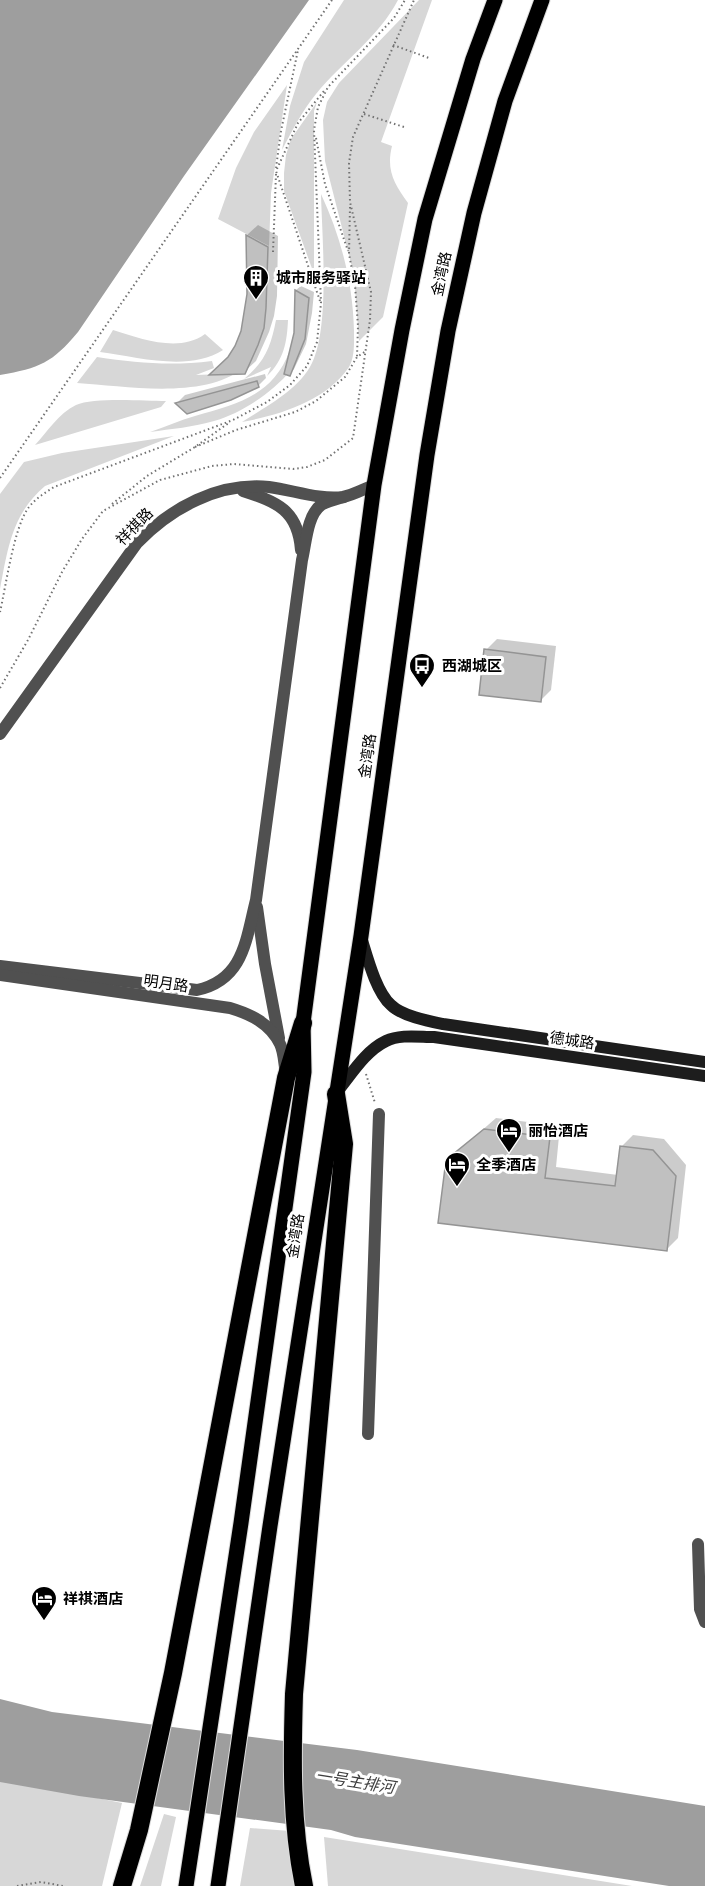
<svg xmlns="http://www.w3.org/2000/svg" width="705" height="1886" font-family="'Source Sans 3','Noto Sans SC',sans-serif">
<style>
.green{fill:#d7d7d7}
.water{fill:#9e9e9e}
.shadow{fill:#0003}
.building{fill:#c0c0c0;stroke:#949494;stroke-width:1.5}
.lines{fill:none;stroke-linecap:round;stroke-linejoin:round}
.primary-casing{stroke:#dbdbdb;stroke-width:17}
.highway-casing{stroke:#dbdbdb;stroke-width:20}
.path{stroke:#727272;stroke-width:2;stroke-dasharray:1.5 3;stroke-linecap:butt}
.street{stroke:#505050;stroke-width:12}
.secondary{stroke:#1d1d1d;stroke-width:12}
.primary{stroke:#000;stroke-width:15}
.highway{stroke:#000;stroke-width:18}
.labels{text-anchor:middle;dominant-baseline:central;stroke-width:6;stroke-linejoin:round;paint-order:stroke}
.street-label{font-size:15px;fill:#000;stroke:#fff}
.poi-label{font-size:15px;font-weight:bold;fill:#000;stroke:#fff;text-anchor:start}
.water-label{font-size:16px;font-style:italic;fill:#3f3f3f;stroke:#fff}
</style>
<rect width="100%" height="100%" fill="#fff"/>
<g class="green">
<path d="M344,0H398C379,37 342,62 316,94C302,111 292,131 282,150L290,106L304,62Z"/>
<path d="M419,0H432L381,142L392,146C386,170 394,184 408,203L383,317L359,341L354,275L325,161L323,120L327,102L339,83Z"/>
<path d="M287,85L271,193L269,246L218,219L236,168L254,132Z"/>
<path d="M317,102L314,111V274L284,191V173L286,155L291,139Z"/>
<path d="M321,194C341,237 353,283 354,331C354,342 355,357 349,367C326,401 280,415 242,422C265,407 299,390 312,363C330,326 322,237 321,194Z"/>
<path d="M276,320H288C287,342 284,360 267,376L271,367L244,379C265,362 271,346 276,320Z"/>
<path d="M113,330C142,339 179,353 205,334L223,350C189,372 138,357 100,352Z"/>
<path d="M290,350L291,370C273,392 242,413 214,421C194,427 171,429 150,432C165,427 180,420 195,416C237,404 273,396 290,350Z"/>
<path d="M97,357C137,363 171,366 212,361L214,368L196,375L222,374L243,368C204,400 125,386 77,383Z"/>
<path d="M166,401L161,407L35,445C47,432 59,413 76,405C93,397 145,401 166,401Z"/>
<path d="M174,436L45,486C12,514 8,548 0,589V494L24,462L62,453Z"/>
<path d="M0,1781L18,1782L122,1803L102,1886H0Z"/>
<path d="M164,1814L176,1817L161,1886H140Z"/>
<path d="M250,1828L290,1831L298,1886H240Z"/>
<path d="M324,1837L632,1886H328Z"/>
</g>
<g class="water">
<path d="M0,0H309L184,176L78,332C52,363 40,368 0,375Z"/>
<path d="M0,1699L52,1712L357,1750L705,1806V1886H669L355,1837L331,1830L79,1796L0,1782Z"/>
</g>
<g class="shadow">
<path d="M258,225L278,236L277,296L274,316L269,332L256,361L244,372L230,356L243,331L248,294L247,235Z"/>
<path d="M301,286L314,292L312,313L306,344L294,369L289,374L295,333L296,290Z"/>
<path d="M265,374L266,378L258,386L177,403L185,395Z"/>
<path d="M497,639L556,646L551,690L540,701L486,650Z"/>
<path d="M496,1118L560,1126L556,1167L618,1175L622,1146L633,1135L664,1139L686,1165L678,1238L667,1249L447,1161Z"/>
</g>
<g class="building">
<path d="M246,235L268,247L266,308L264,328L258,345L245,374L209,375L228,357L235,346L241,331L247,294Z"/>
<path d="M295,290L309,298L305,339L290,376L284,374L294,333Z"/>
<path d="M257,381L259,387L231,400L187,414L175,403Z"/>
<path d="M484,649L546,657L541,702L479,695Z"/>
<path d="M484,1129L550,1137L545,1178L615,1186L620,1146L653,1150L676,1176L667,1251L438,1223L446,1160Z"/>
</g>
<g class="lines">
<defs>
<g id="primary">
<path d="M186,1886L241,1523L304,1072L303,1023L374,485L402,330L425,219L473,59L495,0"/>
<path d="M218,1886L270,1526L361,936L427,455L448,331L474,213L505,101L542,0"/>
</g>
<g id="highway">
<path d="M122,1886L139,1830L173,1673L286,1078L303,1023"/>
<path d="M304,1886C291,1823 292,1758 294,1694L344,1144L336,1094"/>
</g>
</defs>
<use href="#primary" class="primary-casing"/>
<use href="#highway" class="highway-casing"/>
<g class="path">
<path d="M393,45L429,58"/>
<path d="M364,114L404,127"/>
<path d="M316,138L325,184L348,251"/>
<path d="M276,168L281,131L298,50"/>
<path d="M350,207L349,254L355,285L358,326L357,357"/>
<path d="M273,252L276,174"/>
<path d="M320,301L276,171L298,123L324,91"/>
<path d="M195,447L236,430L295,412L316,401L345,377L357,357L366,351"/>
<path d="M0,478L332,0"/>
<path d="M112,504L147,476L195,447L230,422"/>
<path d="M0,612C6,586 14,526 29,507C36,498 45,493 54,487L233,420L267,402L290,385L307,366L317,342L321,303L314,130L318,107L328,87L394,18L405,0"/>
<path d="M0,688L28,640L62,572L82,539L103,511L160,480L212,466L234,464L293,469L307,467L325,460L353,438L370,320L371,292L350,202L349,163L353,137L414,0"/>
<path d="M366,1074L375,1103"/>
<path d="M17,1886L41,1882L63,1886"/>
</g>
<g class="street">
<path d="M243,491C277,502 298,510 301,550"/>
<path d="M0,734L137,543C171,508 218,482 269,487C293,490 319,500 343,497C353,495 364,489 374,485"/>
<path d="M257,907L265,964L279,1038"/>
<path d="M0,966L197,990C244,980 246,939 256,900L302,560C306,544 307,515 321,505C328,501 337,499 344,497"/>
<path d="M0,975L230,1008C250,1014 270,1023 280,1044C284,1052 284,1064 286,1073"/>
<path d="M368,1434L379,1114"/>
<path d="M698,1544L700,1609L705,1622"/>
</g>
<g class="secondary">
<path d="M361,937C367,956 376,992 391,1005C402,1016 428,1021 443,1024L705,1062"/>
<path d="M336,1093C351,1075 365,1051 386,1041C400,1034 419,1037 434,1037L705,1076"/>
</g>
<use href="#primary" class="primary"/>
<use href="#highway" class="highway"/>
</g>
<defs>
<symbol id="building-pin" viewBox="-11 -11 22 30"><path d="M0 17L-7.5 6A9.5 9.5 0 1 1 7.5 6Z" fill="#000" stroke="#fff"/><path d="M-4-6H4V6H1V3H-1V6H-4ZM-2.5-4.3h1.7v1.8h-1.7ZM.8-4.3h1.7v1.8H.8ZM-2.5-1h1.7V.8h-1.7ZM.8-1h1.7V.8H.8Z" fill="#fff"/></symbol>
<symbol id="bus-pin" viewBox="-11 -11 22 30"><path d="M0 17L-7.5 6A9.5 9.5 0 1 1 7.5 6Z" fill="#000" stroke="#fff"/><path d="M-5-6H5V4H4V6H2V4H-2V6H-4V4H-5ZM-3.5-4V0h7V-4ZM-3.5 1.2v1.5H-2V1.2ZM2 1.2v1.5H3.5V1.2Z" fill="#fff"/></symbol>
<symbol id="hotel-pin" viewBox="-11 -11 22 30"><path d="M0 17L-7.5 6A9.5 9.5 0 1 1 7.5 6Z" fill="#000" stroke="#fff"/><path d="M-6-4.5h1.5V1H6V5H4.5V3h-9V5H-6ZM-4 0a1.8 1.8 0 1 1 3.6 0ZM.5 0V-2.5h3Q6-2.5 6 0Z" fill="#fff"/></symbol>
</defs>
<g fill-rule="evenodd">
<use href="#building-pin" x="241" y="263" width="30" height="40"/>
<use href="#bus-pin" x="407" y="651" width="30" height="40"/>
<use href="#hotel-pin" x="494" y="1116" width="30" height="40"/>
<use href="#hotel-pin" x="442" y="1150" width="30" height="40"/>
<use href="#hotel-pin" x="29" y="1584" width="30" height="40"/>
</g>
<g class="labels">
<g class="street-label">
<text transform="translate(442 274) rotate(-78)">金湾路</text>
<text transform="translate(135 527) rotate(-46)">祥祺路</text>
<text transform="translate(368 756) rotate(-82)">金湾路</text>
<text transform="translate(166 984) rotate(8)">明月路</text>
<text transform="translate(572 1041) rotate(8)">德城路</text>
<text transform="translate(296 1236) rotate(-81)">金湾路</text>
</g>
<g class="poi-label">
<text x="276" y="278">城市服务驿站</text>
<text x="442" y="666">西湖城区</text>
<text x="528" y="1131">丽怡酒店</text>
<text x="476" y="1165">全季酒店</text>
<text x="63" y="1599">祥祺酒店</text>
</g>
<g class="water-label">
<text transform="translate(355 1782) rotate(9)">一号主排河</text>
</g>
</g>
</svg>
